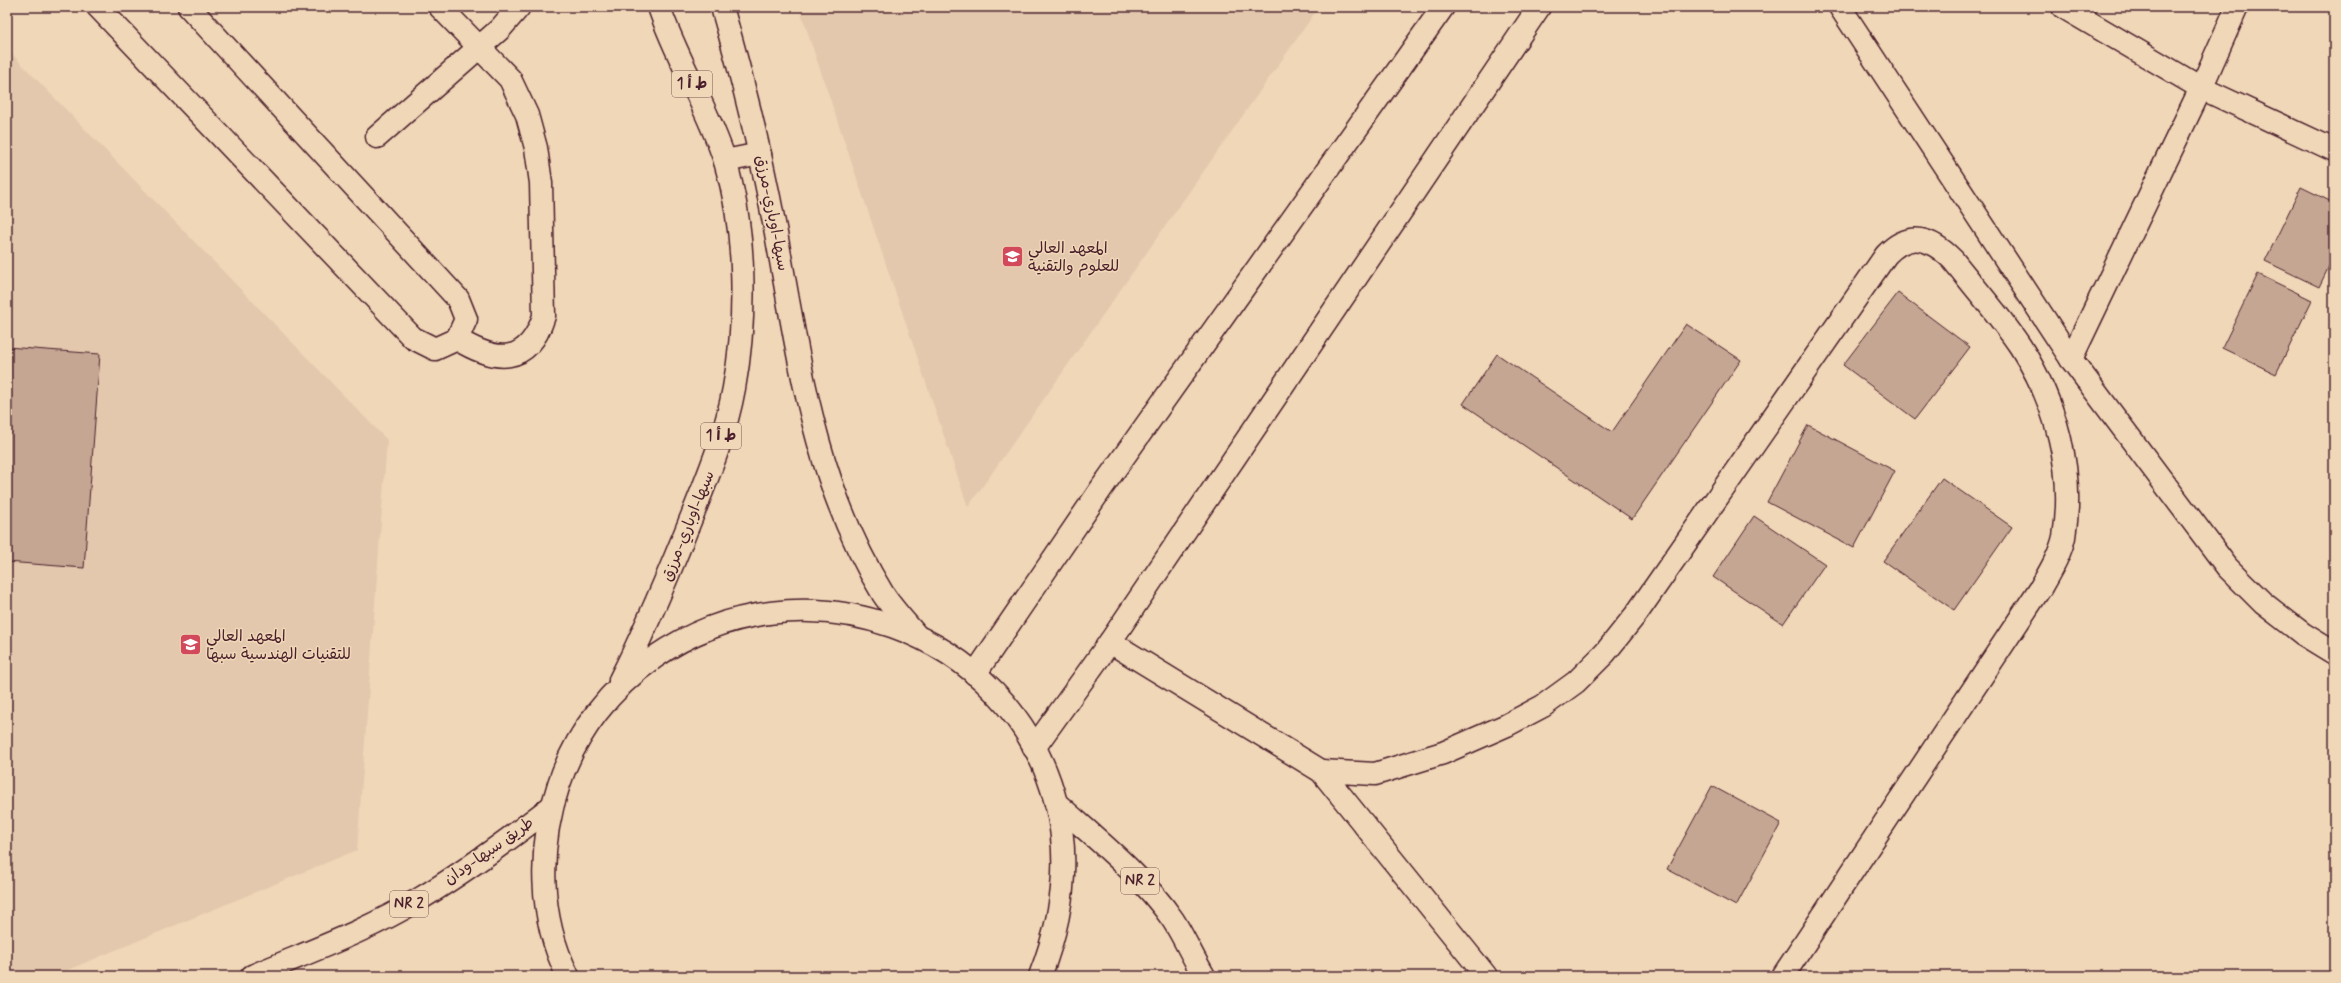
<svg xmlns="http://www.w3.org/2000/svg" width="2341" height="983" font-family="Mynerve,'Playpen Sans Arabic',sans-serif">
<style>
.built{fill:#e3c8ad}
.building{fill:#c4a693;stroke:#4a1f2b}
.lines{fill:none;stroke-linecap:round;stroke-linejoin:round}
.minor-casing{stroke:#4a1f2b;stroke-width:25}
.highway-casing{stroke:#4a1f2b;stroke-width:25}
.minor{stroke:#f0d7b8;stroke-width:22}
.highway{stroke:#f0d7b8;stroke-width:22}
.labels{text-anchor:middle;dominant-baseline:central;stroke-width:3;stroke-linejoin:round;paint-order:stroke}
.shield{fill:#f0d7b8;stroke:#7c5655;stroke-width:1}
.shield-label{font-size:15px;font-weight:bold;fill:#4a1f2b}
.street-label{font-size:16px;fill:#4a1f2b;stroke:#f0d7b8}
.poi-label{font-size:16px;fill:#4a1f2b;stroke:#f0d7b8;text-anchor:start}
</style>
<rect width="100%" height="100%" fill="#f0d7b8"/>
<filter id="ink" filterUnits="userSpaceOnUse"><feTurbulence type="fractalNoise" baseFrequency=".025" numOctaves="2"/><feDisplacementMap in="SourceGraphic" scale="8" xChannelSelector="R" yChannelSelector="G"/><feConvolveMatrix kernelMatrix="1 2 1 2 8 2 1 2 1" color-interpolation-filters="sRGB"/></filter>
<g filter="url(#ink)">
<g class="built">
<path d="M799,7H1319L968,507Z"/>
<path d="M7,49L387,440L357,850L53,976H7Z"/>
</g>
<g class="building">
<path d="M2301,187L2334,203V256L2319,287L2265,261Z"/>
<path d="M2258,274L2312,300L2276,374L2222,348Z"/>
<path d="M1898,293L1970,347L1915,419L1843,365Z"/>
<path d="M1686,324L1741,360L1632,519L1463,404L1497,354L1612,432Z"/>
<path d="M7,347L100,354L84,568L7,562Z"/>
<path d="M1808,425L1895,471L1854,548L1767,502Z"/>
<path d="M1942,478L2012,527L1954,610L1883,561Z"/>
<path d="M1754,516L1825,564L1783,624L1713,577Z"/>
<path d="M1712,786L1781,823L1736,906L1667,869Z"/>
</g>
<g class="lines">
<defs>
<g id="minor">
<path d="M98,7L413,338L435,349L457,339L466,319L458,299L189,7"/>
<path d="M440,7L510,79L527,115L536,148L541,183L544,316C528,366 496,363 457,339"/>
<path d="M1840,7L2071,359L2227,567L2263,603L2303,634L2334,653"/>
<path d="M2063,7L2201,88L2334,150"/>
<path d="M377,137L500,29L519,7"/>
<path d="M2071,359L2201,88L2237,7"/>
<path d="M1110,642L1321,771L1486,976"/>
<path d="M975,674L1103,486L1443,7"/>
<path d="M1034,748L1110,642L1539,7"/>
<path d="M1321,771L1375,774L1443,753L1507,725L1543,706L1576,682L1605,653L1637,613L1886,255C1910,230 1931,238 1953,260C1975,288 2000,316 2020,346C2056,402 2075,471 2064,537C2060,555 2050,571 2041,587L1783,976"/>
</g>
<g id="highway">
<path d="M722,7C743,80 761,153 775,228C799,356 813,480 883,594C892,608 905,622 916,635"/>
<path d="M725,161L760,154"/>
<path d="M620,680C644,633 664,585 684,536C703,488 725,439 734,388C747,318 746,230 725,161C708,108 677,60 659,7"/>
<path d="M1056,803C1096,839 1142,875 1173,920C1184,937 1193,958 1204,976"/>
<path d="M252,976C308,952 367,931 418,900C465,872 508,840 551,807"/>
<path d="M568,976C538,916 538,846 559,784C576,732 611,688 655,657C800,556 1011,628 1056,803C1071,862 1062,920 1040,976"/>
</g>
</defs>
<use href="#minor" class="minor-casing"/>
<use href="#highway" class="highway-casing"/>
<use href="#minor" class="minor"/>
<use href="#highway" class="highway"/>
</g>
</g>
<defs>
<symbol id="university-square" viewBox="-11 -11 22 22"><rect x="-9" y="-9" width="18" height="18" rx="4" fill="#d1495b" stroke="#f0d7b8"/><path d="M0-5L7-2L0 1L-7-2ZM-4 1L0 2.5L4 1V4Q0 6-4 4Z" fill="#fff"/></symbol>
</defs>
<g fill-rule="evenodd">
<use href="#university-square" x="1000" y="244" width="25" height="25"/>
<use href="#university-square" x="178" y="632" width="25" height="25"/>
</g>
<g class="labels">
<g class="shield">
<rect x="672" y="71" width="40" height="26" rx="3"/>
<rect x="701" y="423" width="40" height="26" rx="3"/>
<rect x="1121" y="868" width="38" height="26" rx="3"/>
<rect x="390" y="891" width="38" height="26" rx="3"/>
</g>
<g class="shield-label">
<text x="692" y="84">ط أ 1</text>
<text x="721" y="436">ط أ 1</text>
<text x="1140" y="881">NR 2</text>
<text x="409" y="904">NR 2</text>
</g>
<g class="street-label">
<text transform="translate(772 213) rotate(79)">سبها-اوباري-مرزق</text>
<text transform="translate(688 526) rotate(-68)">سبها-اوباري-مرزق</text>
<text transform="translate(489 851) rotate(-35)">طريق سبها-ودان</text>
</g>
<g class="poi-label">
<text x="1028" y="248">المعهد العالي<tspan x="1028" dy="18">للعلوم والتقنية</tspan></text>
<text x="206" y="636">المعهد العالي<tspan x="206" dy="18">للتقنيات الهندسية سبها</tspan></text>
</g>
</g>
<rect width="2341" height="983" fill="none" stroke="#f0d7b8" stroke-width="24"/>
<rect x="12" y="12" width="2317" height="959" fill="none" stroke="#4a1f2b" stroke-width="1.5" filter="url(#ink)"/>
</svg>
